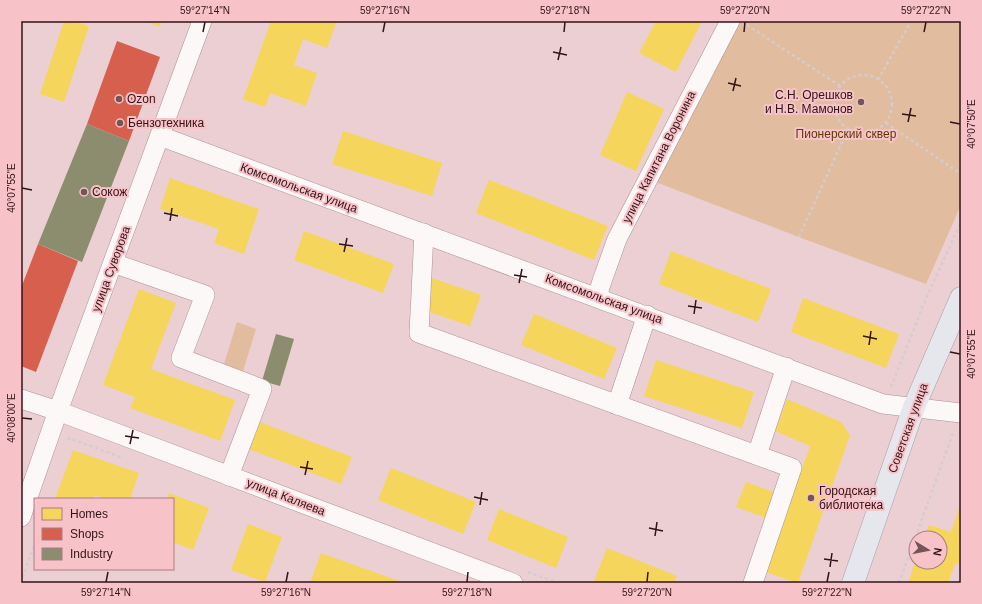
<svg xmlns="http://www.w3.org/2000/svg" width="982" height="604" font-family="Helvetica,sans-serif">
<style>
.green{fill:#e2bc9e}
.homes{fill:#f6d55c}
.shops{fill:#d6604d}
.industry{fill:#8c8c6e}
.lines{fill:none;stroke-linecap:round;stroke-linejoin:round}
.minor-casing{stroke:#ac9194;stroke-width:20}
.major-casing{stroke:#a7a0aa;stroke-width:23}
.path{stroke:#d5cccd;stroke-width:2.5;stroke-dasharray:3 3;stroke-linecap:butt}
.minor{stroke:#fcf8f8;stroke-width:19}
.major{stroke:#e6e7ec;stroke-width:22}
.ticks{fill:none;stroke:#321318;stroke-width:1.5}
.poi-dot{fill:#735559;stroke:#f8c3c8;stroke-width:1.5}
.labels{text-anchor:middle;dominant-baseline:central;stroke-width:4;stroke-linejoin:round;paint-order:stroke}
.poi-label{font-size:12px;fill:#321318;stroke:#f8c3c8;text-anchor:start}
.park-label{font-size:12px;fill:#5b3b05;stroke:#f8c3c8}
.street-label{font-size:12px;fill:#321318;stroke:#f8c3c8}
.neatline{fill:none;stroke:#321318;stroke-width:1.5}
.ticks-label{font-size:10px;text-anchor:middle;fill:#321318}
</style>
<rect width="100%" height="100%" fill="#eccfd2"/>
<g class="green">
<path d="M736,21H961V205L926,284L804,239L653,181Z"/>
<path d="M237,322L256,329L243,371L224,364Z"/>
</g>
<g class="homes">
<path d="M64,21H74L89,26L64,102L40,94Z"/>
<path d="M144,21H161L160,27Z"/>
<path d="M271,21H337L327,48L303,39L294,65L317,73L306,106L270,93L265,107L243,99Z"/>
<path d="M656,21H702L676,72L639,53Z"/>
<path d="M627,92L664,109L636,171L600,155Z"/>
<path d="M343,131L442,163L432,196L332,164Z"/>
<path d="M170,178L259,209L244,254L214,243L219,229L160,209Z"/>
<path d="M489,180L608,226L594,260L476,213Z"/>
<path d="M304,231L394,264L383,293L294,260Z"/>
<path d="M671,251L771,289L758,322L659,284Z"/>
<path d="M432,278L481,295L470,326L421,309Z"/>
<path d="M139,289L176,303L151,369L235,400L220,441L130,408L135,397L103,385Z"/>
<path d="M803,298L899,334L886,368L791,332Z"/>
<path d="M534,314L617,348L604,379L521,345Z"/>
<path d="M656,360L754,392L742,428L644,396Z"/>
<path d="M787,399L841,422L850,435L798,583L765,572L810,446L775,431Z"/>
<path d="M257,421L352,457L341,484L246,448Z"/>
<path d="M73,450L139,473L130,499H106L95,495L93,499H55Z"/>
<path d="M391,468L476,502L463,534L378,500Z"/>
<path d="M746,482L779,494L769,519L736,507Z"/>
<path d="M169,493L209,508L193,550L173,542V499H167Z"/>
<path d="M961,503V555L958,565L955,564L948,583H908L915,562H940V538H924L929,525L951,532Z"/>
<path d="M499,509L568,537L556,568L487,540Z"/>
<path d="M248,524L282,537L265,582L231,570Z"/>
<path d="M607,548L677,576L674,583H598L594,581Z"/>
<path d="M321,553L402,582V583H310Z"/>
</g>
<g class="shops">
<path d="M117,41L160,57L129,141L87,124Z"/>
<path d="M38,244L78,261L36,372L21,366V288Z"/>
</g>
<g class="industry">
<path d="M87,124L129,141L82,262L38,244Z"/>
<path d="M276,334L294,339L280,386L262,381Z"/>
</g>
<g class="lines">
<defs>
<g id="minor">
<path d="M160,136L883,404L961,413"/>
<path d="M424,233L419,333L792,468L753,583"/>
<path d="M113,263L205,295L181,358L262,389L229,476"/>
<path d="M597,297L602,281L617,239L730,21"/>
<path d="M21,399L58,411L513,583"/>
<path d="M617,405L647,315"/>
<path d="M757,455L786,367"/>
<path d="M21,517L58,411L202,21"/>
</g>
<path id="major" d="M853,583L914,407L961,298"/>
</defs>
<use href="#minor" class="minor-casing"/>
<use href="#major" class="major-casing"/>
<g class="path">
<path d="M956,21L961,27"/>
<path d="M747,25L840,86"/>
<circle cx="863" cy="104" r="29"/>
<path d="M878,80L911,21"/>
<path d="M886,123L961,174"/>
<path d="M799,237L848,129"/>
<path d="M891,387L924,303L961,222"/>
<path d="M69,440V438L123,458"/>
<path d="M528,572L558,583"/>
<path d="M21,583L35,542"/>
<path d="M899,583L954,430"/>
</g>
<use href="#minor" class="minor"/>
<use href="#major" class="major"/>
</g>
<path class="ticks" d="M203,32L205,22M383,32L385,22M564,32L565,22M744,32L745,22M924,32L926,22M553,52L567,55M558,60L561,47M728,83L741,86M733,91L736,78M902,114L916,116M908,122L911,108M950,122L960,124M22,188L32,190M164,213L178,216M170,221L172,208M339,244L353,246M344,252L347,238M514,275L527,277M519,283L522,269M688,306L702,308M694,314L696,300M863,336L877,339M869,345L871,331M950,352L960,354M22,418L32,419M125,436L139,438M130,444L133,430M300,467L313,469M305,475L308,461M474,497L488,500M480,505L482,492M649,528L663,531M655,536L657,522M824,559L838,561M830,567L832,553M106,582L108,572M286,582L288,572M467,582L468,572M647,582L648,572M827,582L829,572"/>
<g class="poi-dot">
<circle cx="119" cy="99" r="4"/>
<circle cx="861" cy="102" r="4"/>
<circle cx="120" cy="123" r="4"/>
<circle cx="84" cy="192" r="4"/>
<circle cx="811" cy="498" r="4"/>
</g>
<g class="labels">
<g class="poi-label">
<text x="853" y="95" text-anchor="end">С.Н. Орешков<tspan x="853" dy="14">и Н.В. Мамонов</tspan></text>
<text x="127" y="99">Ozon</text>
<text x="128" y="123">Бензотехника</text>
<text x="92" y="192">Сокож</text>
<text x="819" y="491">Городская<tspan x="819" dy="14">библиотека</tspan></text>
</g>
<g class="park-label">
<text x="846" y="134">Пионерский сквер</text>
</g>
<g class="street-label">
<text transform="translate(659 157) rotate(-63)">улица Капитана Воронина</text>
<text transform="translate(299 188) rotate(20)">Комсомольская улица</text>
<text transform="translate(111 269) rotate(-70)">улица Суворова</text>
<text transform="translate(604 299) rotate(20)">Комсомольская улица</text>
<text transform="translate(908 428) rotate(-70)">Советская улица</text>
<text transform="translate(286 497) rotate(21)">улица Каляева</text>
</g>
</g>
<rect width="982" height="604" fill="none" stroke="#f8c3c8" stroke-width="44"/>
<rect x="34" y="498" width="140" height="72" fill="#f8c3c8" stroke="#a97d82"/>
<rect x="42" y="508" width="20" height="12" fill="#f6d55c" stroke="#a97d82"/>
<text x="70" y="518" font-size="12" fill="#321318">Homes</text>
<rect x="42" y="528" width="20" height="12" fill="#d6604d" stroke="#a97d82"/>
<text x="70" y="538" font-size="12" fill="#321318">Shops</text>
<rect x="42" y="548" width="20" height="12" fill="#8c8c6e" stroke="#a97d82"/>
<text x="70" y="558" font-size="12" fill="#321318">Industry</text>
<g transform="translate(928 550) rotate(100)"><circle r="19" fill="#f8c3c8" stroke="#a97d82"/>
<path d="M0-3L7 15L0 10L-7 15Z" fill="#735559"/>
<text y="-6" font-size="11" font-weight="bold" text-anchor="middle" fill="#321318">N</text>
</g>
<rect x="22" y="22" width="938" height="560" class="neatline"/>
<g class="ticks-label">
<text x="205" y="14">59°27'14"N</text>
<text x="385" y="14">59°27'16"N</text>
<text x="565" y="14">59°27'18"N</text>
<text x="745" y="14">59°27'20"N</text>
<text x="926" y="14">59°27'22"N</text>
<text transform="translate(971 124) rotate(-90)" y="4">40°07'50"E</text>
<text transform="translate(11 188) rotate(-90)" y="4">40°07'55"E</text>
<text transform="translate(971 354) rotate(-90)" y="4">40°07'55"E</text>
<text transform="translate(11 418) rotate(-90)" y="4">40°08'00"E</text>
<text x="106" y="596">59°27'14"N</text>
<text x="286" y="596">59°27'16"N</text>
<text x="467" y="596">59°27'18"N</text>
<text x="647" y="596">59°27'20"N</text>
<text x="827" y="596">59°27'22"N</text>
</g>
</svg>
